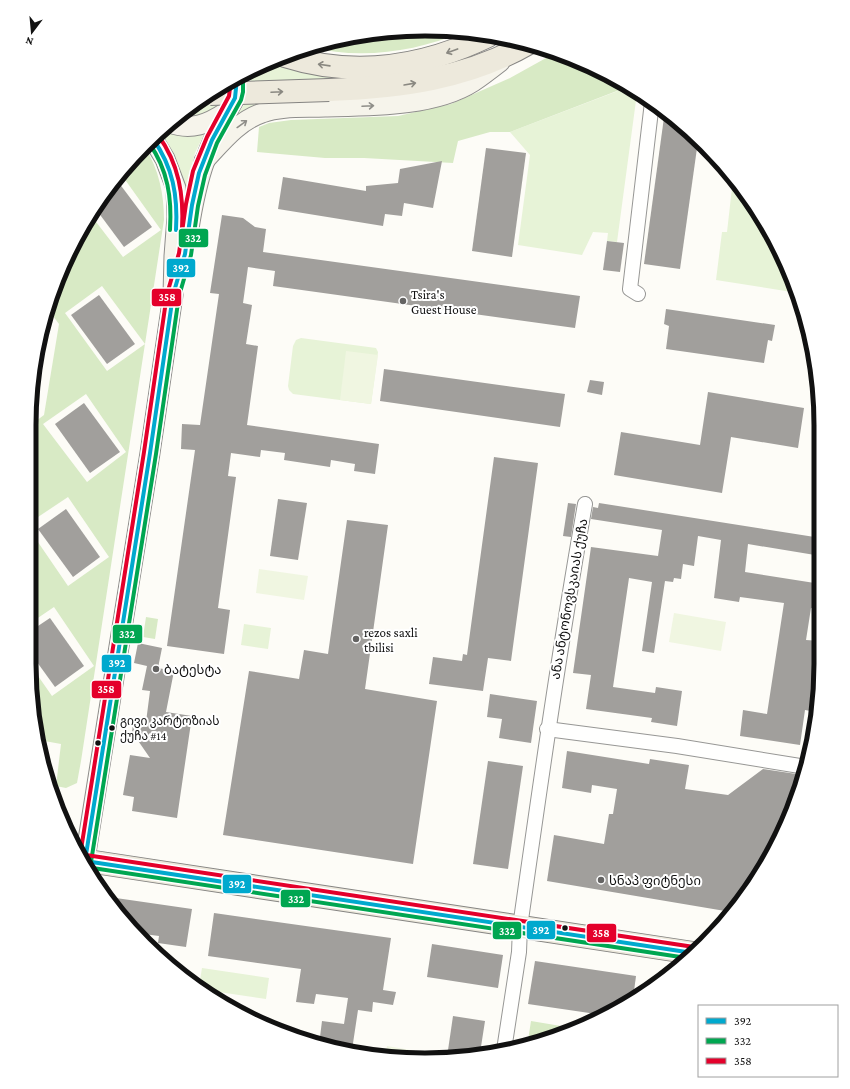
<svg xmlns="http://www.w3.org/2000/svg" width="850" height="1089" font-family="'Crimson Pro','Noto Sans Georgian',serif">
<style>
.green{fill:#e7f3d7}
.forest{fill:#d8eac5;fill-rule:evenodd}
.pitch{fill:#f0f6e1}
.building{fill:#a19f9c}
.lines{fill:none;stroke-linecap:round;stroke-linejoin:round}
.street-casing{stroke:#979795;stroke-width:16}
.secondary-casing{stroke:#8e8d8b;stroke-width:21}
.primary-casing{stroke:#858482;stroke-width:24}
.street{stroke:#fffffe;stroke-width:14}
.secondary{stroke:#f6f4eb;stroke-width:19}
.primary{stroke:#ede9dc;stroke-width:22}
.primary-bridge-casing{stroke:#858482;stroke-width:24;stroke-linecap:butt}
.primary-bridge{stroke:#ede9dc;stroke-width:22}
.bus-1-casing{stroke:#fff;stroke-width:7}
.bus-2-casing{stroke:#fff;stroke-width:7}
.bus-3-casing{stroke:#fff;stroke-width:7}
.bus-1{stroke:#00a9ce;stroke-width:4}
.bus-2{stroke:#00a651;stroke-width:4}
.bus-3{stroke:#e4002b;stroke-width:4}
.oneway{stroke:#8a8881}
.oneway2{stroke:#8f8e89}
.poi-dot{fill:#646362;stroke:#fff;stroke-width:1.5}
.bus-dot{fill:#111;stroke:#fff;stroke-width:1.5}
.labels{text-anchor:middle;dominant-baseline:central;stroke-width:4;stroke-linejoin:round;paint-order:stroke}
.bus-label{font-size:12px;fill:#111;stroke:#fff;text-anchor:start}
.poi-label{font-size:13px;fill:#111;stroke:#fff;text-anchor:start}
.street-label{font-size:13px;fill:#111;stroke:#fff}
.rim{fill:none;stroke:#111;stroke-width:5}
.line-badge{stroke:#fff;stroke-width:1.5}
.badge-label{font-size:11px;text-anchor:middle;font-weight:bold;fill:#fff}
</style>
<rect width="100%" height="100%" fill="#fdfcf7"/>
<g class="green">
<path d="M274,61L285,65L361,76L325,79L229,125C243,108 254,94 250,72Z"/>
<path d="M223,85L222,98L217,107L203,118L176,119Z"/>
<path d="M623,89H632L637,93L617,242L607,241L608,233L593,232L582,255L518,245L530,155L510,132Z"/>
<path d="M164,127L206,130L195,153L184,196C181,172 175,151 160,131Z"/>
<path d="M733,179L768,227L798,293L716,280L722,232H727Z"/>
<path d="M301,338L376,348L378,352L371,404L293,394L289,390L288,386L293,346L296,340Z"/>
<path d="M244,624L271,628L268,649L241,645Z"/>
<path d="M202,968L269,978L266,999L205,990L199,986Z"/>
</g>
<g class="forest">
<path d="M451,30L462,32C416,52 359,60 311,47L354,37H381L404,31Z"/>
<path d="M555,53L600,70L632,89H622L510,132H490L458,141L453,163L364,158H325L257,152L259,127L269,123L291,120L398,116L451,104L510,78Z"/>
<path d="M145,147C159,170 164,194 164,220L81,761L77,783L66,788L56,786L61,744L39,740L29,663L52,696L94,666L54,607L29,624V529L68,586L109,557L68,497L29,523L30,427H35L36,421L44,415L59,324L53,316L47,315C53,284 73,241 90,214L123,257L161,230L121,174ZM102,286L145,344L107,371L65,313ZM86,394L126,452L87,482L43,424Z"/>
<path d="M146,617L158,619L155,639L143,637Z"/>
<path d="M531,1021L573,1028L527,1047Z"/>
</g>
<g class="pitch">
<path d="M346,351L378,355L371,404L340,400Z"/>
<path d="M259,569L308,576L304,600L256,593Z"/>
<path d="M674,613L726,622L721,651L669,642Z"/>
<path d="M387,1046L416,1051L415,1059L385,1055Z"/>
</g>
<g class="building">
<path d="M665,110L698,141L680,269L644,264Z"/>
<path d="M486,148L526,153L512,257L472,251Z"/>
<path d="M442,161L433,208L404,203L402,216L385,214L383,226L278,209L283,177L366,191V186L398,183L400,169Z"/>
<path d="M116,179L152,227L124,247L95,208Z"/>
<path d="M222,215L243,218L255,227L266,229L263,252L580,296L575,328L273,286L275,271L248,267L243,303L252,305L246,344L258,346L247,425L379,444L375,474L354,471L355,464L331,460L330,467L284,460L285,453L261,450L260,457L231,453L228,476L236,477L218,608L230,610L224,654L167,646L195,450L181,449L182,424L200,425L219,294L210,293Z"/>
<path d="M607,241L624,243L620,272L603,270Z"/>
<path d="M99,295L135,344L107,364L71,315Z"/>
<path d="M666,309L775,325L772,341L768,340L764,363L666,349L669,326L664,324Z"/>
<path d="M384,369L565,394L560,427L380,401Z"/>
<path d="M590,380L604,382L602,395L587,392Z"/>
<path d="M708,392L804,408L798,448L731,437L722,493L614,475L621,432L700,445Z"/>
<path d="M84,403L120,452L90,473L55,424Z"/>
<path d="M494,457L538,463L511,661L488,658L483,691L429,684L433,657L462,661L463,654L467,655Z"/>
<path d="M278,499L307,503L298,560L270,556Z"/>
<path d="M568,503L576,504L571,537L563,536Z"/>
<path d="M599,503L821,538V556L748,544L745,572L821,584V609L811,608L806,640L821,641V664L816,712L805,710L800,745L740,736L743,710L767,714L784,603L740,597L739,602L714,598L721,540L698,536L694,566L683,564L681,579L674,578L673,582L665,581L654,653L642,651L652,582L629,578L613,687L655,693L656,687L682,691L677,726L651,722L652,718L586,709L591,675L573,673L591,547L658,556L662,530L591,519L593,507L598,508Z"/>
<path d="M66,509L100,557L73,577L38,529Z"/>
<path d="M347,520L388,525L365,689L437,701L413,864L223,835L249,671L299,679L304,650L328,654Z"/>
<path d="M50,618L84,666L55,687L29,651V632Z"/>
<path d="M138,643L162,648L158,668L174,671L166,712L192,716L177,818L132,811L134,797L123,795L130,755L150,758L132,732L133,724L138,721L146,722L150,691L142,690L147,666L134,663Z"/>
<path d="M490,694L537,701L531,743L499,738L502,719L487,717Z"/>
<path d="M567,751L649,764L650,759L689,765L685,789L728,795L763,769L803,775L791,815L754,884L731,912L547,881L554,835L604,844L609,814H613L617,789L592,785L591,793L562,788Z"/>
<path d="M488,761L523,766L508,869L473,864Z"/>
<path d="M109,897L192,909L186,947L158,943L159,936L136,933Z"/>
<path d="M214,913L391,938L383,990L396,992L393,1005L373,1002L372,1012L358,1010L352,1050L319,1045L322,1021L344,1024L348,998L316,994L314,1004L296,1002L301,969L208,956Z"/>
<path d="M432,944L503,955L498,988L427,977Z"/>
<path d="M535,961L636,976L633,999L623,1007L603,1015L528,1004Z"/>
<path d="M453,1016L485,1021L480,1053L447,1057Z"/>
</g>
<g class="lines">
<defs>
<g id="street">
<path d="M638,294L630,289L652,102"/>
<path d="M547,729L677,746L806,767"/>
<path d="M504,1050L519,952L520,927C540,786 560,645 585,504"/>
</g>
<g id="secondary">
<path d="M170,123C191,131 208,124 226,112"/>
<path d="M204,161C221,143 238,121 262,113C281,106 304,108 325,107C370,106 434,107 473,82C482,76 491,69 500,62"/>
<path d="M187,242C195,184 205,148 235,98L237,91V77"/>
<path d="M84,865L150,453L173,295L174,256L177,217L176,188L165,159L153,139"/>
</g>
<g id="primary">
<path d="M285,56C354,78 424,67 488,36"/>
<path d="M329,90C400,87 467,79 529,43"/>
<path d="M81,860L693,953"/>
</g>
</defs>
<use href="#street" class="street-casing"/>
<use href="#secondary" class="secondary-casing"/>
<use href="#primary" class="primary-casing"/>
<use href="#street" class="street"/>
<use href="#secondary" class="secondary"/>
<use href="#primary" class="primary"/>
<defs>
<path id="primary-bridge" d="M210,94L329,90"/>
</defs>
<use href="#primary-bridge" class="primary-bridge-casing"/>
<use href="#primary-bridge" class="primary-bridge"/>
<defs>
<g id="bus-1">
<path d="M153,139C173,167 178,196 176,230"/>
<path d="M85,861L150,453L173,295L185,254L192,205L199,173L212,140L235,98L237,78"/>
<path d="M85,861L693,953"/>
</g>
<g id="bus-2">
<path d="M149,143C168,170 172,198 170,230"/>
<path d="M91,862L156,454L179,296L191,255L198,206L205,175L217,143L241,100L243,92V77"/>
<path d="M86,867L687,958"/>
</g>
<g id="bus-3">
<path d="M158,135C179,164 184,195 182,230"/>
<path d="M86,855L694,947"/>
<path d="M80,856L144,452L167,294L179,253L186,204L193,171L207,137L229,96L231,80"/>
</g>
</defs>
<use href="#bus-1" class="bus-1-casing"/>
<use href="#bus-2" class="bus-2-casing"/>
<use href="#bus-3" class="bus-3-casing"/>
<use href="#bus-1" class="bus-1"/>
<use href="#bus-2" class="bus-2"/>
<use href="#bus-3" class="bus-3"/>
</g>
<defs><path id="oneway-shaft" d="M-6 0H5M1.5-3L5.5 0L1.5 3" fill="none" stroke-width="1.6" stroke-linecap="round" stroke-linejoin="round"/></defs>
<g class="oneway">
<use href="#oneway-shaft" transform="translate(452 51) rotate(160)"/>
<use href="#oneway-shaft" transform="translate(324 65) rotate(-172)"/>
<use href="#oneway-shaft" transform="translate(410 84) rotate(-10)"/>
<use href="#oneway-shaft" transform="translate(277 92) rotate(-3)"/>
</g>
<g class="oneway2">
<use href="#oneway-shaft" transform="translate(368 106) rotate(-3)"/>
<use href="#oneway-shaft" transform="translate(242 124) rotate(-36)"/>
</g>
<g class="poi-dot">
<circle cx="403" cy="301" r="4"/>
<circle cx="356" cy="639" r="4"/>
<circle cx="156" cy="669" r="4"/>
<circle cx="601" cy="880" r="4"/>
</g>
<g class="bus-dot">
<circle cx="112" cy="728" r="3.5"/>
<circle cx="98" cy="743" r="3.5"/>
<circle cx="565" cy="928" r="3.5"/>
</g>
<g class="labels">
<g class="bus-label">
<text x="120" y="721">გივი კარტოზიას<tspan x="120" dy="15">ქუჩა #14</tspan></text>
</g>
<g class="poi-label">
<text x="411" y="294">Tsira's<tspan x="411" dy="15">Guest House</tspan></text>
<text x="364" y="632">rezos saxli<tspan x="364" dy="15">tbilisi</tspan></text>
<text x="164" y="669">ბატესტა</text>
<text x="609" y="880">სნაპ ფიტნესი</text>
</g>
<g class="street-label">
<text transform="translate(569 599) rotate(-80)">ანა ანტონოვსკაიას ქუჩა</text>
</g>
</g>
<path d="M0 0H850V1089H0ZM425 36H425A389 389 0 0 1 814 425V664A389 389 0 0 1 425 1053H425A389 389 0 0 1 36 664V425A389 389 0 0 1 425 36Z" fill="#fff" fill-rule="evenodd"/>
<path class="rim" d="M425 36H425A389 389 0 0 1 814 425V664A389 389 0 0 1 425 1053H425A389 389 0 0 1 36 664V425A389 389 0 0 1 425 36Z"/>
<g class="line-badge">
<rect x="178" y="228" width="31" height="20" rx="4" fill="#00a651"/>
<rect x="166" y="258" width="30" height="20" rx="4" fill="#00a9ce"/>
<rect x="151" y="288" width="31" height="19" rx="4" fill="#e4002b"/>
<rect x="112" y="624" width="31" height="20" rx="4" fill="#00a651"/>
<rect x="101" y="654" width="31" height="19" rx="4" fill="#00a9ce"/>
<rect x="91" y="680" width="31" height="19" rx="4" fill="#e4002b"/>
<rect x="222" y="874" width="30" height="20" rx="4" fill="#00a9ce"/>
<rect x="280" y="889" width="31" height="19" rx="4" fill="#00a651"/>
<rect x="526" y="920" width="30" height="20" rx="4" fill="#00a9ce"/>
<rect x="492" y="921" width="30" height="19" rx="4" fill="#00a651"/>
<rect x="586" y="923" width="31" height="20" rx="4" fill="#e4002b"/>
</g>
<g class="badge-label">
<text x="193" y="242">332</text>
<text x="181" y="272">392</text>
<text x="167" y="301">358</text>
<text x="127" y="638">332</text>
<text x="117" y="667">392</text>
<text x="106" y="693">358</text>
<text x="237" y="888">392</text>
<text x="296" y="903">332</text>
<text x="541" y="934">392</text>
<text x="507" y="935">332</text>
<text x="601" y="937">358</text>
</g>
<rect x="698" y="1005" width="140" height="72" fill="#ffffff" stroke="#a0a0a0"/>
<rect x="706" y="1018" width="20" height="6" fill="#00a9ce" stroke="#a0a0a0"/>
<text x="734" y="1025" font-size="12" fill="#111111">392</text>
<rect x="706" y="1038" width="20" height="6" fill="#00a651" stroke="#a0a0a0"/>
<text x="734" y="1045" font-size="12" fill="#111111">332</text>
<rect x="706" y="1058" width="20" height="6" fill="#e4002b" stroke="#a0a0a0"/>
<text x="734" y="1065" font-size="12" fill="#111111">358</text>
<g transform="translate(32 32) rotate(196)" stroke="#ffffff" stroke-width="3" paint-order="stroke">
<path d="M0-3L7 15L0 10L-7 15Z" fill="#111111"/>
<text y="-6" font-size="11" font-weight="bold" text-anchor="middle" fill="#111111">N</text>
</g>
</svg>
